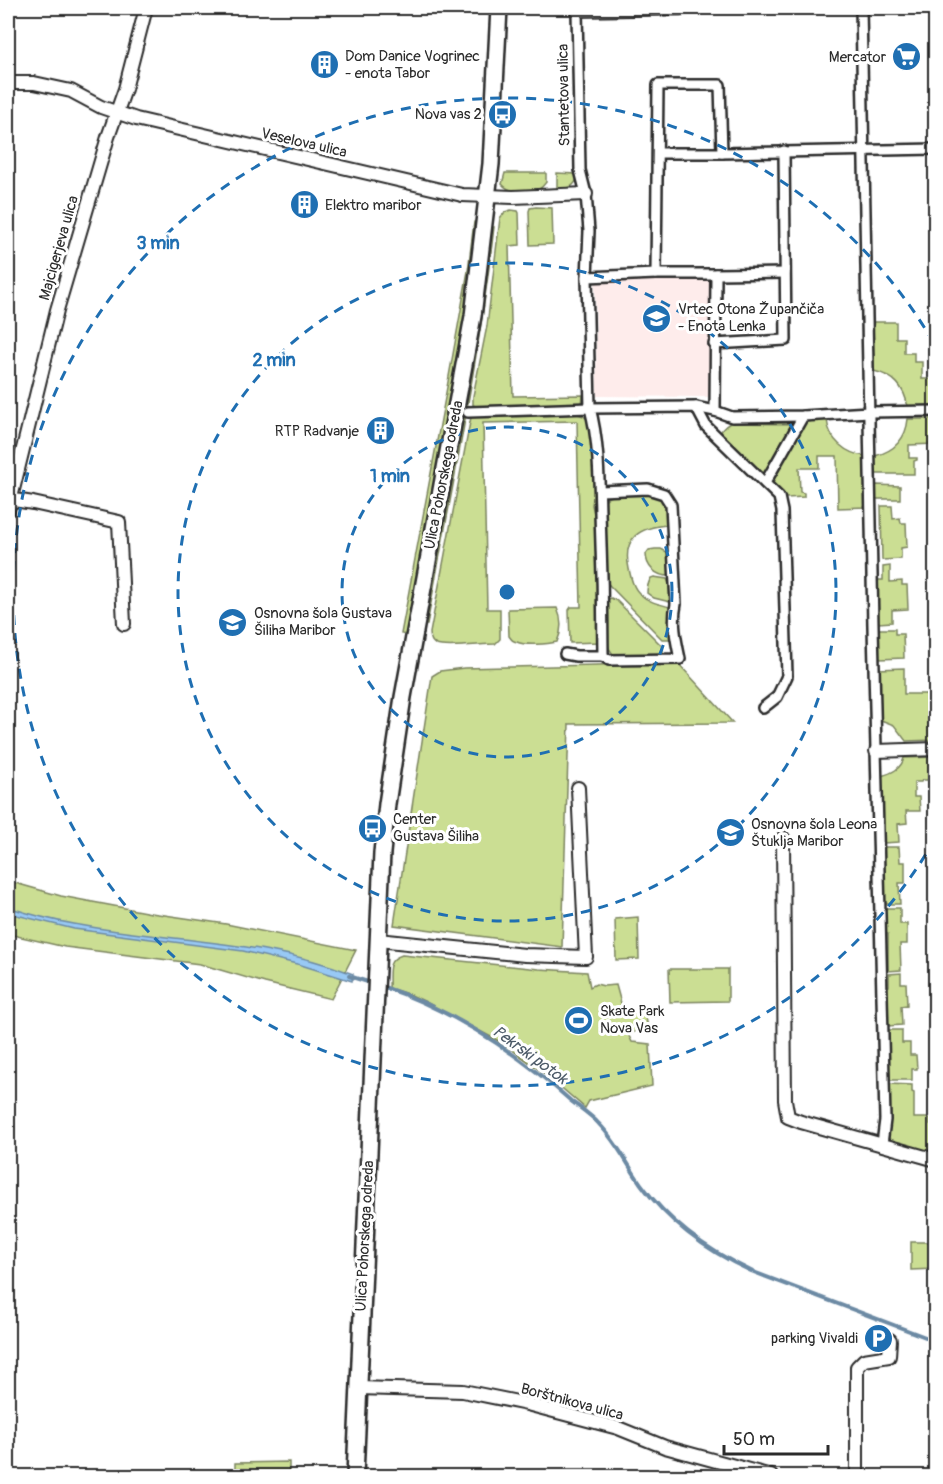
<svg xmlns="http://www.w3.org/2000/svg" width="943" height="1484" font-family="Pangolin,sans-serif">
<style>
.built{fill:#feeceb}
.green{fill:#cbde93;stroke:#7b845f;stroke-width:1.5}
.water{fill:#98c9f5;stroke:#6c8aa4;stroke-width:1.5}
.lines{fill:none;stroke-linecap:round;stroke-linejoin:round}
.stream{stroke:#6c8aa4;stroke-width:4}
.pedestrian-casing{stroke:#2b2b2b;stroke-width:14}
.minor-casing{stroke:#2b2b2b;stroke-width:16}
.tertiary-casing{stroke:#2b2b2b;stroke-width:20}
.pedestrian{stroke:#fff;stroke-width:9}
.minor{stroke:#fff;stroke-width:12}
.tertiary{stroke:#fff;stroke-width:15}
.ring{fill:none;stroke:#1f6fb2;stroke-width:3;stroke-dasharray:10 8}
.labels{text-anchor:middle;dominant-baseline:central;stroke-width:6;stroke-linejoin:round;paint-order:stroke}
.poi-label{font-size:15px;fill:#2b2b2b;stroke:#fff;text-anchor:start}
.street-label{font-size:15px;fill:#2b2b2b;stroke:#fff}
.water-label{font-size:16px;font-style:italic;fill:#4c5a68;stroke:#fff}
.centre{fill:#1f6fb2;stroke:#fff;stroke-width:3}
.ring-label{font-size:18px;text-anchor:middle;font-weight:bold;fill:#1f6fb2;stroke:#fff;stroke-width:6;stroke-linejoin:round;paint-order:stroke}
</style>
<rect width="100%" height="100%" fill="#fff"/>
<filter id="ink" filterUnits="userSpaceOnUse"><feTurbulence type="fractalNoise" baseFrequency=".0167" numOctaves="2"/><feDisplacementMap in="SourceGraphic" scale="12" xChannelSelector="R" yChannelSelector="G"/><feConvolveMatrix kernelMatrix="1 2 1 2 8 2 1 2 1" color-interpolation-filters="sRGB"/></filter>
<g filter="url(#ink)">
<path class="built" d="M710,272V397L597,396L595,275Z"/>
<g class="green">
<path d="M341,8H470V9Z"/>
<path d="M505,173H546V182C544,185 543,187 539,189C530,194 509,193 502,184Z"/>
<path d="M557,173L576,174L577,179C574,187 565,191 557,188Z"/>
<path d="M536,207L552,208L553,244L530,245L529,211L530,208Z"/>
<path d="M511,210L518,211L519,213L520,245L509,246L513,396L583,395L582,404L476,406L473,405V396L487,326L500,218L505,212Z"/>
<path d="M476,221L466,308L457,368L407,635L401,634L448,382L468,271L474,222Z"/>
<path d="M491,227H494C479,360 451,492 427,625H424L474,349Z"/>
<path d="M873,322H896V338H904V353H914V362H922V379H935V407H908C904,387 895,376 874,371Z"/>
<path d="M577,414C586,416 588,419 592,428L595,484L592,505L596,523L599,642L570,643L569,610L571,607H581L577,421L483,423L487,609H500V639L495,644C482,644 447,649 436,645C431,642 430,638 430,633L471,417Z"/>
<path d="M908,419H935V444L909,445V458H917V460L914,461V474H875V456C894,451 906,440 908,419Z"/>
<path d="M827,420C829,440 846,454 865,456L866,507L838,508L837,456H819V468H799L800,492L804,493V497L786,498L772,485V477L804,421Z"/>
<path d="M730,423L796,424L766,474L761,475L720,436C720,430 725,426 730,423Z"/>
<path d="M876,485L900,486V499H876Z"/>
<path d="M639,492C664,496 668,500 668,525C639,527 622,538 629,569C631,578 633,588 640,594C648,602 659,604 670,607L671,633L670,639H662L657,634L610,586L606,581L604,501C613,491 627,493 639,492Z"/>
<path d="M881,506H892L893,519L900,518L901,523H906L907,547L901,548V559L882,560Z"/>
<path d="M655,549H661L669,553V576C656,576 646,567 646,554L649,550Z"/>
<path d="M890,566V582L902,581V585H907L908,609L892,610V622L878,623L877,580H883V567Z"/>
<path d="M654,577L667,579L669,584L670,602L654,598L647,593C647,587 648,583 651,578Z"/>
<path d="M611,598L617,601L660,644L663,648V655L660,656H616C602,649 606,618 606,603L608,599Z"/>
<path d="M557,608C562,619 562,631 557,642C548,644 525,646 517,642C512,641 512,640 509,636L508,609Z"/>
<path d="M895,629V634H903L904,658L879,659V629Z"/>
<path d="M678,663L733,723L569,724L562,947L394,925L432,676L440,671L464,668Z"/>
<path d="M904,668V694H928V706H935V710H933L934,722L935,723V740L906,741L894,725L881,720L879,718L878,669Z"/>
<path d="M935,757V780H922L921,782H914V797H919L920,811H906L907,823L898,824L899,842L883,843L881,776C892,773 901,769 904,758Z"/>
<path d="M882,847H899L900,862H905V883H899L900,904H884Z"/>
<path d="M8,881L61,896L151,913L226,924L356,950L331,999L265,983L200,964L65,947L8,934Z"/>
<path d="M884,908H900V924H907V944H900L901,970L888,971V934L885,933Z"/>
<path d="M638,917L639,959L616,960L615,919Z"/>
<path d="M402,955L539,969L587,972L590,987L596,984L604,986L616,985L622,1007L645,1013L648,1027L628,1034L632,1042L650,1044L652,1086L589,1101L585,1108L549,1077L504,1044L426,1002L411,995L389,988C390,973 385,960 402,955Z"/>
<path d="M728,969V1001L670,1002L669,969Z"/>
<path d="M901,973V983H906L907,1005L901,1006L902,1025L887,1026L886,987L889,986V974Z"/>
<path d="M887,1030H902V1043H910V1055H916L917,1069H912V1080H889Z"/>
<path d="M888,1084L912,1085V1092L914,1093V1118H930V1124H935V1154L887,1143Z"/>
<path d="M911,1242H935V1269L911,1270Z"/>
<path d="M289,1462V1476H235V1463Z"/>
</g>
<path class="water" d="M8,907C29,914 51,920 74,924C167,942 264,939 353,974L352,981L301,965L243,951L74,929L8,913Z"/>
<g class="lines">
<g class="stream">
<path d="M349,976L374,984"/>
<path d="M381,986C453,1010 515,1051 571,1101C580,1108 591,1115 599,1124C616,1141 627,1164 641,1184C669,1223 708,1251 751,1271L936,1341"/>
</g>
<defs>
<g id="pedestrian">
<path d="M861,8L873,626L885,1120L882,1144"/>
<path d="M658,153H722"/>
<path d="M656,274L658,85H720L722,153L936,149"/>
<path d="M716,274L785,273"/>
<path d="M587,277L656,274H716L715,411"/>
<path d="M714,344L786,340L784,151"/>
<path d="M696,407L706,426L779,497L782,511L787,676L777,697L763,708"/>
<path d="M468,412L590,408L696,407L715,411L732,417L803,416L869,412L936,411"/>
<path d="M765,483L803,416"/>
<path d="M600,491L648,489L664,494L671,505L676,604C672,623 676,640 680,659L609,660L603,656"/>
<path d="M565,654L576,656H603C603,608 602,561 600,513C599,478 599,442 590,408L587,277L589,231L586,194L580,170L577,10"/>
</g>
<g id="minor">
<path d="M577,10L691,8"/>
<path d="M8,83H34L71,91L101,107L136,119L462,195L513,197L586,194"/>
<path d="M8,499L33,503L119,522L124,624"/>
<path d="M8,510L57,310L108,137L125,89L146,8"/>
<path d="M876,751L936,749"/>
<path d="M783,838L785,1100L788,1117L801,1122L936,1160"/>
<path d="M378,940L525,955L586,957L578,788"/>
<path d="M358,1388L463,1391L527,1404L618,1428L665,1447L771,1476"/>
<path d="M857,1476V1367L864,1360L889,1356L890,1340"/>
</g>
<path id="tertiary" d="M355,1476L382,853L387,804L403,697L473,316L491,164L499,8"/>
</defs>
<use href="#pedestrian" class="pedestrian-casing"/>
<use href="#minor" class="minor-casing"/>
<use href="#tertiary" class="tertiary-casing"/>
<use href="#pedestrian" class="pedestrian"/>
<use href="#minor" class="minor"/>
<use href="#tertiary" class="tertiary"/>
</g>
</g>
<g class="ring">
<circle cx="507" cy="592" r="165"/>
<circle cx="507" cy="592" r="329"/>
<path d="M935 839A494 494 0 1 1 935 345"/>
</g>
<defs>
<symbol id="supermarket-disc" viewBox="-11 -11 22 22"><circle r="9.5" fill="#1f6fb2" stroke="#fff"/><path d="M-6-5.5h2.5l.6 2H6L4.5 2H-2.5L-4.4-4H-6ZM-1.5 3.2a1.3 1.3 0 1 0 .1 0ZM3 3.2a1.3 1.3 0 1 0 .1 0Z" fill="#fff"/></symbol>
<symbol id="building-disc" viewBox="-11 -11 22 22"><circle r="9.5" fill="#1f6fb2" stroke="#fff"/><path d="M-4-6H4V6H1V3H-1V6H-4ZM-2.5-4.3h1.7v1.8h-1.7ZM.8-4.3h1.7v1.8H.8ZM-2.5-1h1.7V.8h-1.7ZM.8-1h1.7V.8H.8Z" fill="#fff"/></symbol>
<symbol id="bus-disc" viewBox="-11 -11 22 22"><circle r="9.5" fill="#1f6fb2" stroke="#fff"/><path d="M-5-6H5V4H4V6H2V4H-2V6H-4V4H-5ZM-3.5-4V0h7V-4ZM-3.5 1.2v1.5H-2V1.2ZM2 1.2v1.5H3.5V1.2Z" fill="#fff"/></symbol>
<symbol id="school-disc" viewBox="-11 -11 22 22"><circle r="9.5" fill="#1f6fb2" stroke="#fff"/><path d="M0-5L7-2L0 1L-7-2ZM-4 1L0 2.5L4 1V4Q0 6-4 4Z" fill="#fff"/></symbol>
<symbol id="stadium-disc" viewBox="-11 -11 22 22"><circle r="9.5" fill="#1f6fb2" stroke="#fff"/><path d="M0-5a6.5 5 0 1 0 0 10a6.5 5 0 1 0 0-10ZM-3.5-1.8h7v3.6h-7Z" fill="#fff"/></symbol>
<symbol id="parking-disc" viewBox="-11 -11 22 22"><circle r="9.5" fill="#1f6fb2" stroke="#fff"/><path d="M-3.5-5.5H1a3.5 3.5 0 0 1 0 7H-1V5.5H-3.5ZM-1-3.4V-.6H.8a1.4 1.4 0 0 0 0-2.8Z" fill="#fff"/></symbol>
</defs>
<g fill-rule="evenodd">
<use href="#supermarket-disc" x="890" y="40" width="33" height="33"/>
<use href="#building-disc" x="308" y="48" width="33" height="33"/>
<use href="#bus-disc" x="486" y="98" width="33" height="33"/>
<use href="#building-disc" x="288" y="188" width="33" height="33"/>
<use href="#school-disc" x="640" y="302" width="33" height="33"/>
<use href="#building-disc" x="364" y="414" width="33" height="33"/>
<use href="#school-disc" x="216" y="606" width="33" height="33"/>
<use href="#bus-disc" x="356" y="812" width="33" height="33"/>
<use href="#school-disc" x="714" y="816" width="33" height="33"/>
<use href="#stadium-disc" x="562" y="1004" width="33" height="33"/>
<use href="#parking-disc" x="862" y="1322" width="33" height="33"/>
</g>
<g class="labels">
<g class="poi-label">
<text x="345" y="56">Dom Danice Vogrinec<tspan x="345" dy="17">- enota Tabor</tspan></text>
<text x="886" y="57" text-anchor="end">Mercator</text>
<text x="482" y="114" text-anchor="end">Nova vas 2</text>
<text x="325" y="205">Elektro maribor</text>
<text x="678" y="309">Vrtec Otona Župančiča<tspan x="678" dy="17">- Enota Lenka</tspan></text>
<text x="359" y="431" text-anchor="end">RTP Radvanje</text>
<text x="254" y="613">Osnovna šola Gustava<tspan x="254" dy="17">Šiliha Maribor</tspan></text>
<text x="393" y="819">Center<tspan x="393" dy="17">Gustava Šiliha</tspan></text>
<text x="751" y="824">Osnovna šola Leona<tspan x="751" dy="17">Štuklja Maribor</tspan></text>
<text x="600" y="1011">Skate Park<tspan x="600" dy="17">Nova Vas</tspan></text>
<text x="858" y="1338" text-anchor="end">parking Vivaldi</text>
</g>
<g class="street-label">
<text transform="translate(564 95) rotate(-91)">Stantetova ulica</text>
<text transform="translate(304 143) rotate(13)">Veselova ulica</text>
<text transform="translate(59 248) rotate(-74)">Majcigerjeva ulica</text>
<text transform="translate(444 475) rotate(-79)">Ulica Pohorskega odreda</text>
<text transform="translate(365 1236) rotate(-87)">Ulica Pohorskega odreda</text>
<text transform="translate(572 1402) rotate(15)">Borštnikova ulica</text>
</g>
<g class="water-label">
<text transform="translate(530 1055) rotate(36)">Pekrski potok</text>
</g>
</g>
<circle cx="507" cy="592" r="9" class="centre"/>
<g class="ring-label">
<text x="158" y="249">3 min</text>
<text x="274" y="366">2 min</text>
<text x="390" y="482">1 min</text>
</g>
<rect width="943" height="1484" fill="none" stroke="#fff" stroke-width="30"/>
<rect x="15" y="15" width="913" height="1454" fill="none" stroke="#2b2b2b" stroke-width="2" filter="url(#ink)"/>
<path d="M724 1445v9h104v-9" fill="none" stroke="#2b2b2b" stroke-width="3"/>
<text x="733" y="1445" font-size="18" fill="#2b2b2b" stroke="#ffffff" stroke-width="4.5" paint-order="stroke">50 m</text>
</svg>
